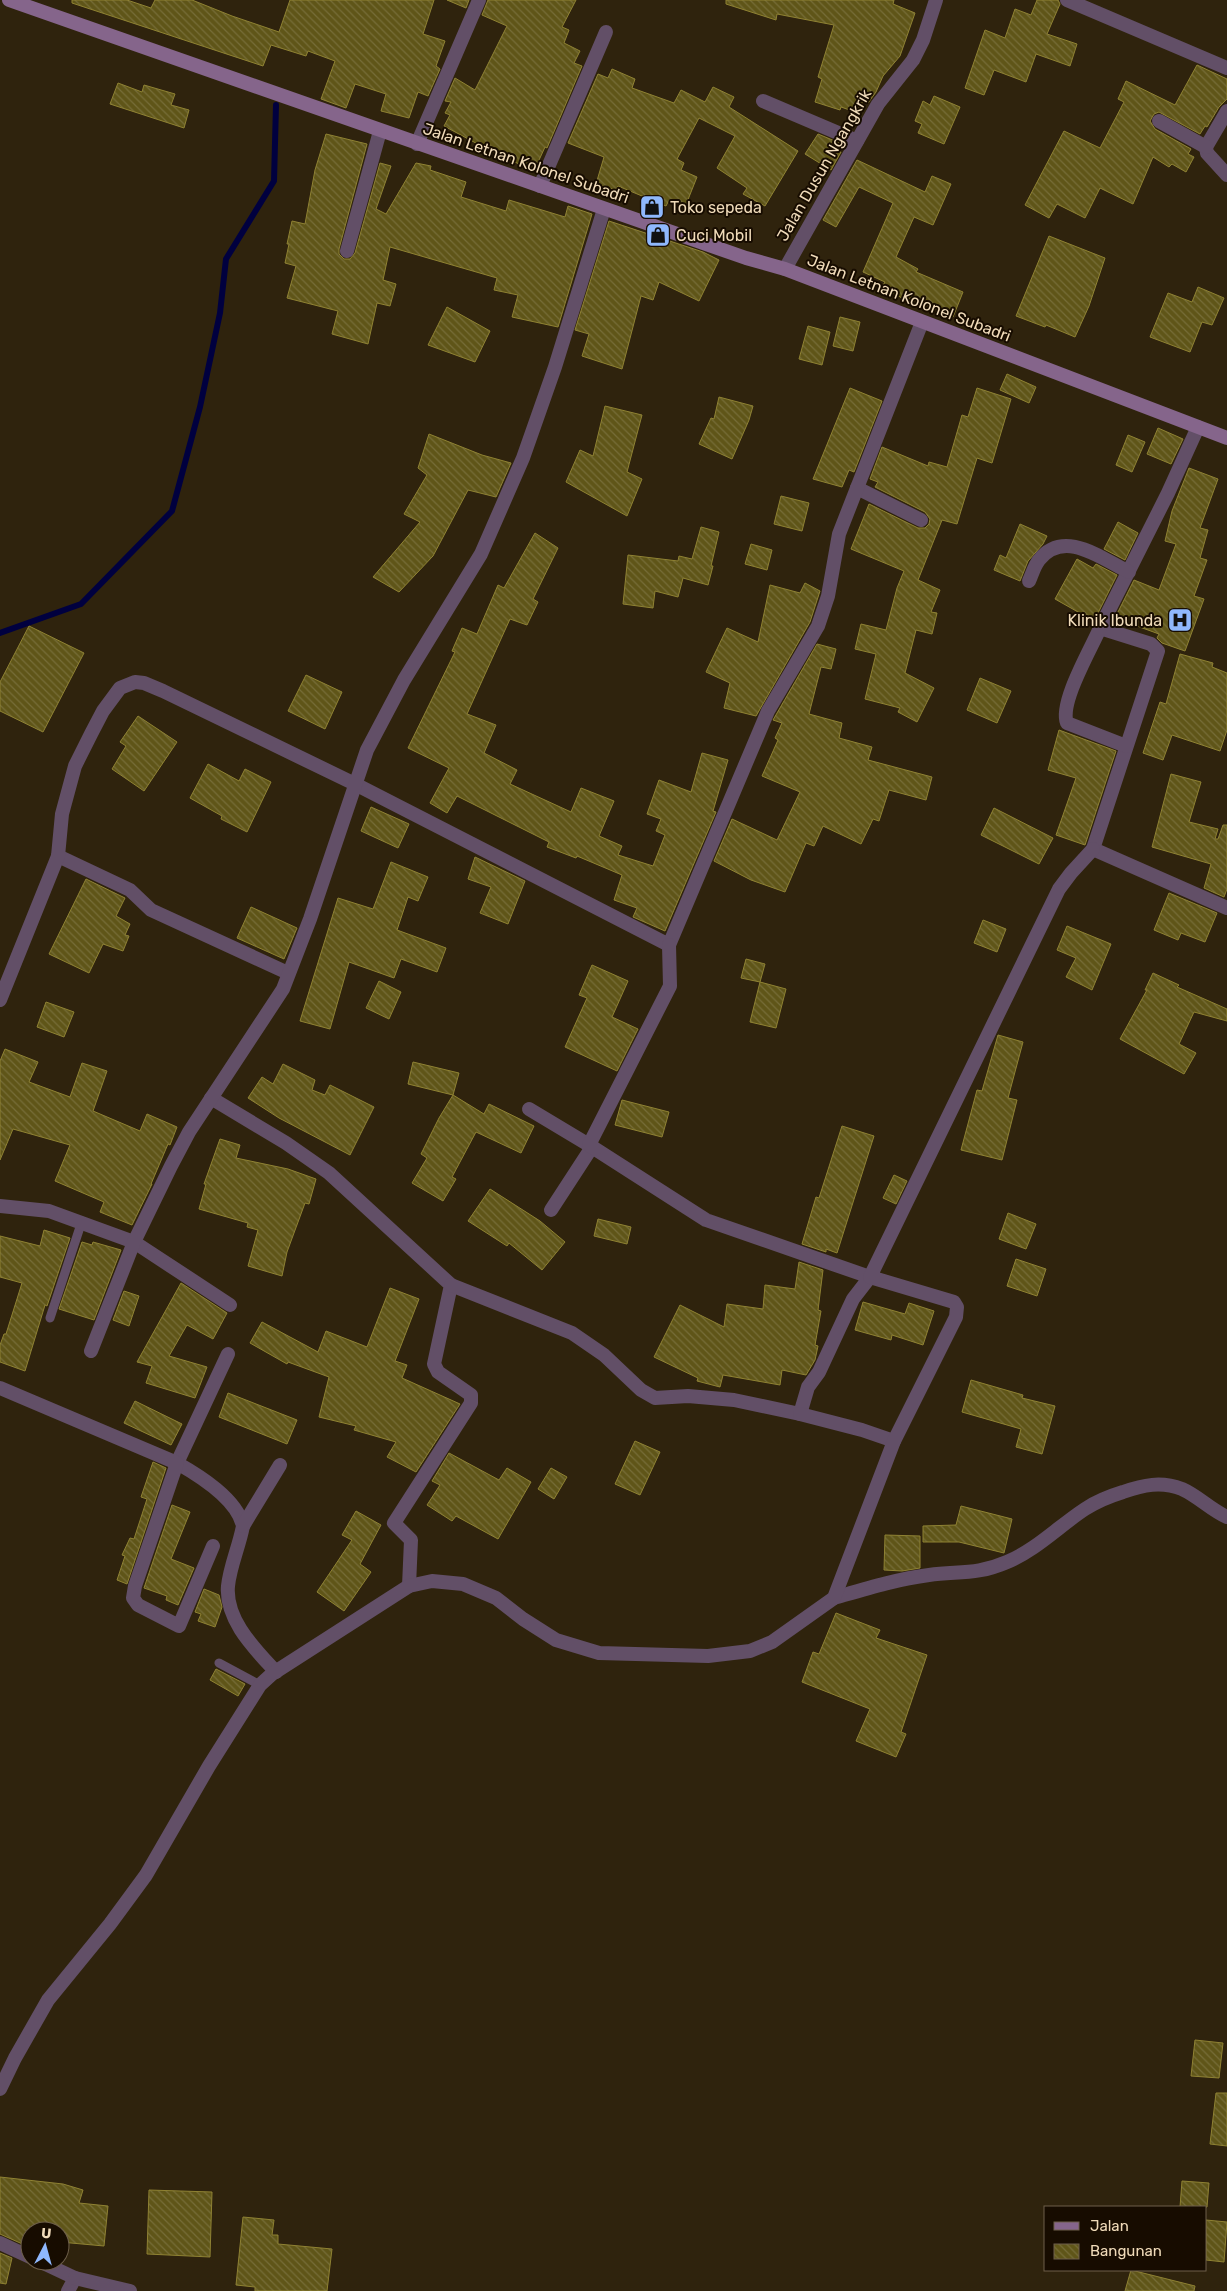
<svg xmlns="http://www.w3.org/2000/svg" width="1227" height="2291" font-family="Rubik,sans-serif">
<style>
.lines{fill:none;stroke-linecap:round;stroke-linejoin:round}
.stream{stroke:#00003f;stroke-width:6}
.building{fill:url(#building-back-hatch);stroke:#8f8233}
.service{stroke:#624f67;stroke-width:9}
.minor{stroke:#624f67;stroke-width:14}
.secondary{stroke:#85658b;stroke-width:14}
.labels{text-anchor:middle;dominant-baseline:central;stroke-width:4;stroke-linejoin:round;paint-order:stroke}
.street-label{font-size:16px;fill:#f0dbb9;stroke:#170c00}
.poi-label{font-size:16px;fill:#f0dbb9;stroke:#170c00;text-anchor:start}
</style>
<defs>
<pattern id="building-back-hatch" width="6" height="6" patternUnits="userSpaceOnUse" patternTransform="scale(1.25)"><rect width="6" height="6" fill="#5f5518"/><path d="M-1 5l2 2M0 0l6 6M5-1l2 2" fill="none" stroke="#766d38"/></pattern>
</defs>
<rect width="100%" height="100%" fill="#2f230d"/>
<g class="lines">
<path class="stream" d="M0,633L81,604L172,511L200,407L220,313L226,259L274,181L276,105"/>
</g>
<g class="building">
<path d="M72,0H127L151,8L155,0H192L232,16L279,32L290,0H434L423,34L445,41L436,66L440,69L428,96L418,92L409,118L381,111L386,94L355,84L346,108L321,99L335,61L308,51L306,56L271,45L263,66L72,3Z"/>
<path d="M447,0H469L466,8Z"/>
<path d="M488,0H576L562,27L569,30L564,43L580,51L574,63L582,66L547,148L545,147L534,171L487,149L444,126L450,115L445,113L451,102L445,101L455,78L475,90L507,26L482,15Z"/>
<path d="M726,0H894L893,4L915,13L900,56L883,76L876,92L868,103L863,101L858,113L841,107L840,110L815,102L822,79L818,77L834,25L777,14L776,20L726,4Z"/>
<path d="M1037,0H1058L1060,4L1047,34L1077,44L1070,66L1036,54L1026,82L994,70L984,95L965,88L985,30L1005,38L1015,9L1031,15Z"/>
<path d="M1197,65L1227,79V99L1219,107L1207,127L1205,126L1200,134L1159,112L1154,114L1150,121L1155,129L1191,149L1188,154L1194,157L1186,172L1172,164L1169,167L1153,157L1133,204L1100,188L1085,218L1057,204L1049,218L1025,205L1064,131L1100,148L1124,102L1118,99L1126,81L1175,105Z"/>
<path d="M612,69L635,79L632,88L674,103L681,90L705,102L713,87L734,97L729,107L798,151L765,206L743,194L747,188L717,168L735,136L699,118L677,159L684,163L681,170L697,177L685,207L669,200L666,206L618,186L616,190L596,184L604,157L568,143L598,74L608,78Z"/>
<path d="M118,83L142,92L144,85L175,94L171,105L189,110L184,128L110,104Z"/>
<path d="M934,96L960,107L944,144L918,133L922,124L915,121L923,101L930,105Z"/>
<path d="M326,134L367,144L339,249V254L344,259H350L355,253L380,163L391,166L376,209L386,214L416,163L431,166L430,170L466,182L461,197L506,211L509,200L565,217L568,206L592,214L558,327L512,317L518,295L494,290L497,278L390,247L383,280L396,284L390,306L377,303L368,344L332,334L338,311L287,298L296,266L285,263L289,244H287L292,221L305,224L315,170Z"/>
<path d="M818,134L842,144L838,151L841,152L831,170L805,154Z"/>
<path d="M857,160L925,192L932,176L951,184L933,225L914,217L896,257L918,269L916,272L963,292L953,317L903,296L902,298L882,287L885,282L863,272L893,203L859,187L836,227L823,220Z"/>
<path d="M609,221L703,252L719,260L699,301L659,282L653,300L641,296L622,369L582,356L589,334L575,330Z"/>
<path d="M1049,236L1105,258L1089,306L1075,337L1046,325L1045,327L1016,316Z"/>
<path d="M1198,287L1224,298L1212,325L1202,322L1190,352L1150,337L1168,293L1192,302Z"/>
<path d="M447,307L490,331L475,362L428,345Z"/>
<path d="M840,317L860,322L853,351L833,346Z"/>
<path d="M808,326L830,332L822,365L799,359Z"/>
<path d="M1007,374L1036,387L1029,403L1000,390Z"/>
<path d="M850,388L882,401L854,472L849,470L842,487L813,479Z"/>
<path d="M977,388L1011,399L992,463L977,458L957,524L942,520L918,580L940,590L931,612L937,613L932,634L916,630L905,673L934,688L917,722L898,712L900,708L865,699L876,654L855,649L861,624L886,630L897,588L904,571L851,549L869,504L918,528H925L929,524L930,519L925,512L875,487L878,482L870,479L882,447L928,466L929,462L947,467L962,415L968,417Z"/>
<path d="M719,397L753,406L749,420L732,459L699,444L711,418L714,419Z"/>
<path d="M605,406L642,415L627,472L642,479L627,516L566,482L580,450L593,456Z"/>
<path d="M1158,428L1183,439L1171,464L1147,454Z"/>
<path d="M429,434L482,455L511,463L496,497L468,490L433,556L399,592L373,577L420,522L404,514L427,475L418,468Z"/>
<path d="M1128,435L1145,442L1132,472L1116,465Z"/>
<path d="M1189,468L1218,479L1200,528L1208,530L1200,558L1207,560L1194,596L1204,599L1185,651L1162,643L1157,638L1159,634L1115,618L1134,580L1159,590L1176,544L1165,541L1172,511Z"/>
<path d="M781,496L809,503L802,531L774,524Z"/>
<path d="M1118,522L1138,533L1125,560L1104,549Z"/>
<path d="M1020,524L1047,536L1043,544L1028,561L1020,581L994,570L1000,555L1006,558Z"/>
<path d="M701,527L719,532L711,566H713L708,585L683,578L678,597L655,591L653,608L623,604L628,555L678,561L679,556L692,559Z"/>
<path d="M535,533L558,548L533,599L538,602L527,625L510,619L467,714L496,725L484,753L517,770L510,784L571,812L581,788L614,801L599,836L622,846L618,855L653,866L665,835L656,831L661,819L647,814L659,780L691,792L702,753L728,760L713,811L716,812L665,931L633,917L637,908L614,900L622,875L577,856L576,858L547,847L549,842L457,796L447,813L430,803L449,768L408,748L455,652L452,651L462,628L477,634L498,585L504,588Z"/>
<path d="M751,544L772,550L767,570L745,564Z"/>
<path d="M1077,559L1093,568L1096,564L1117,575L1094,621L1055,599Z"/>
<path d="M805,583L820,591L810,622L756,716L724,708L730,683L706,672L727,628L758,642L770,585L800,593Z"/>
<path d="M29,626L84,653L43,732L0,711V682Z"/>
<path d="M817,644L836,649L831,669L821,667L809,714L842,723L839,738L872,747L868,760L932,777L926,800L889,790L879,821L873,819L861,844L823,826L814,846L806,843L785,892L751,880L714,861L732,819L777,840L800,792L762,776L778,740L775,738L782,723L773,720Z"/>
<path d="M1180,654L1213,663L1212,667L1227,673V730L1220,751L1172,735L1163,760L1143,753L1160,702L1166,704Z"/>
<path d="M306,675L342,692L325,729L288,711Z"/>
<path d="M980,678L1011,691L997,723L967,710Z"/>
<path d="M138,716L177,742L144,791L112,769L126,746L120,742Z"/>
<path d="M1059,730L1116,751L1085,845L1056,835L1076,778L1048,770Z"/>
<path d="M208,764L239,781L245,769L271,782L247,832L221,819L222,816L190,798Z"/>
<path d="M1171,774L1201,782L1189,822L1218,829L1215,839H1218L1223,825H1227V889L1224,897L1204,888L1211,864L1152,847Z"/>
<path d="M371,807L409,824L398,848L361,831Z"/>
<path d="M994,808L1053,838L1039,864L981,835Z"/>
<path d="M475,857L525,881L508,924L480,913L491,887L468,879Z"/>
<path d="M391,862L428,877L418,901L408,897L397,930L446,948L437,972L401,959L394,978L349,962L330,1029L300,1021L338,898L373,909Z"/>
<path d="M86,879L125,898L116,916L130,924L125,935L129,936L123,951L103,944L89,973L49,954Z"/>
<path d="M1169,893L1217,913L1205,942L1181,933L1178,940L1154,930Z"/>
<path d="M251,907L297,928L284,959L237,938Z"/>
<path d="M983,920L1006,929L997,952L974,943Z"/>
<path d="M1067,926L1111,944L1092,990L1066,977L1076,958L1057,950Z"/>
<path d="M746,959L765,964L760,982L741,978Z"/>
<path d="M592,965L628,981L612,1017L638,1029L617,1071L565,1047L587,998L579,995Z"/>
<path d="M1153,973L1179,985L1177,987L1227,1009V1021L1194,1012L1179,1044L1196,1053L1184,1074L1120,1039L1147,990H1145Z"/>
<path d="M379,981L401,992L389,1019L366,1008Z"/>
<path d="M760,982L786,989L776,1028L750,1022Z"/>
<path d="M46,1002L74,1012L64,1037L37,1027Z"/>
<path d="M998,1035L1023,1042L1008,1098L1017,1100L1002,1160L961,1150L977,1090L982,1091Z"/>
<path d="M5,1049L38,1062L29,1082L70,1097L82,1063L107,1071L93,1111L140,1131L147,1114L177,1127L170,1145L168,1144L151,1184H152L132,1225L100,1212L104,1202L55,1181L70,1145L13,1129L0,1160V1061Z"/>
<path d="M413,1062L459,1073L453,1095L408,1084Z"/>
<path d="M283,1064L315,1080L312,1090L325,1095L330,1085L374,1107L350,1155L279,1118L248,1098L262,1077L273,1084Z"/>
<path d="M453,1095L484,1114L489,1104L534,1126L521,1153L476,1132L452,1177L456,1179L443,1201L412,1183L427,1158L421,1154L439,1118Z"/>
<path d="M622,1100L669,1112L662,1137L615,1125Z"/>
<path d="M842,1126L874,1136L837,1253L826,1249V1252L802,1244L816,1197L819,1198Z"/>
<path d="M220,1139L240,1145L236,1158L288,1169L316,1179L309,1204L305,1203L287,1252L282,1276L248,1266L258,1230L247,1227L248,1223L199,1209L206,1184H204Z"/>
<path d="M894,1175L907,1181L896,1204L883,1198Z"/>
<path d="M490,1189L540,1221L565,1242L542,1270L509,1243L507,1246L468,1221Z"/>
<path d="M1008,1213L1036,1224L1026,1249L999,1239Z"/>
<path d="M598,1219L631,1227L627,1244L594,1236Z"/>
<path d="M44,1230L70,1238L47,1306L45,1305L25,1371L0,1362V1345L4,1334H6L22,1283L0,1277V1236L40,1246Z"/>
<path d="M82,1242L92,1245L93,1242L121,1250L94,1320L59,1309Z"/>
<path d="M1016,1259L1046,1269L1037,1296L1007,1286Z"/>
<path d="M799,1262L823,1270L818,1310L821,1311L815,1345L818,1346L815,1360L806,1375L782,1370L780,1385L723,1375L720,1387L697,1381L698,1378L654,1357L680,1305L724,1327L727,1304L763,1309L765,1285L795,1289Z"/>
<path d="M181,1283L227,1313L213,1339L187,1325L169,1356L207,1367L195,1398L146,1383L152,1366L137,1362Z"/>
<path d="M390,1288L419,1299L395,1361L407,1365L402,1378L460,1404L416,1472L387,1457L396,1442L354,1430L356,1426L319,1417L329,1377L288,1362L287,1364L250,1343L262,1322L318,1352L326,1331L367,1347Z"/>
<path d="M124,1291L139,1296L129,1326L113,1320Z"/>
<path d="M863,1302L905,1314L909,1303L934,1311L923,1345L892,1335L891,1340L855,1330Z"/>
<path d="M971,1380L1023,1395L1022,1398L1055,1406L1042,1454L1016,1447L1021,1429L962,1412Z"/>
<path d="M228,1393L297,1420L287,1444L219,1417Z"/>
<path d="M135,1401L182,1424L171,1445L124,1423Z"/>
<path d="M635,1441L660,1452L640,1495L615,1484Z"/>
<path d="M449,1453L499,1480L507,1468L531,1482L498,1539L456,1516L452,1521L427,1505L440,1485L432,1481Z"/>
<path d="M153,1462L166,1468L127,1584L117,1580L125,1556L122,1555L130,1538L134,1539L147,1499L141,1497Z"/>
<path d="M551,1468L567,1477L554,1499L538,1489Z"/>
<path d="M172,1505L190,1512L171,1559L194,1568L178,1605L166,1600L167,1596L144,1588Z"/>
<path d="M961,1506L1012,1519L1004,1553L959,1542H923V1526L956,1525Z"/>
<path d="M356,1511L381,1525L360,1564L371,1572L344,1611L317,1592L352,1540L342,1535Z"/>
<path d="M885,1535L920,1536V1568L902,1571L884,1570Z"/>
<path d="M204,1589L219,1595L222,1607L215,1627L198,1621L201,1614L195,1612Z"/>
<path d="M836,1613L880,1630L876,1638L927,1655L901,1732L906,1734L896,1757L856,1741L870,1709L802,1682L813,1652L819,1654Z"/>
<path d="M216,1669L245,1684L238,1696L210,1680Z"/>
<path d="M1195,2040L1223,2043L1219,2078L1191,2076Z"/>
<path d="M1216,2093H1227V2146L1210,2144Z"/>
<path d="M0,2177L63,2184L83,2190L79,2203L108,2206L104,2246L60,2242V2231H30L27,2246L0,2234Z"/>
<path d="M1182,2181L1209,2183L1207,2207H1180Z"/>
<path d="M149,2190L212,2192L210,2257L147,2254Z"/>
<path d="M243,2217L274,2220L272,2235H278V2244L332,2249L327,2291H255V2287L236,2285Z"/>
<path d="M1206,2220L1227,2222L1224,2262L1206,2260Z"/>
<path d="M0,2253L12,2258L6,2284L0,2283Z"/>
<path d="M1131,2270L1195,2286L1194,2291H1125Z"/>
</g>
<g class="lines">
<g class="service">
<path d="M50,1318L82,1221"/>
<path d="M219,1663L260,1685"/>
</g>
<g class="minor">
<path d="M1067,0L1227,68"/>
<path d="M763,101L857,141"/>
<path d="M1227,111L1206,147L1207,153L1227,175"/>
<path d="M1159,121L1206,147"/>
<path d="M417,144L479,0"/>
<path d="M540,186L606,32"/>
<path d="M347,251L380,131"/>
<path d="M785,269L878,104L913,60L923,40L936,0"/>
<path d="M1198,427L1168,493L1100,628L1151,644L1158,651L1093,849L1227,908"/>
<path d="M857,488L921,520"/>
<path d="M1029,581C1032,575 1034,566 1039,560C1064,528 1102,559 1129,572"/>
<path d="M1100,628C1091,649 1059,703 1067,723L1126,746"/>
<path d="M58,856L130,890L151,910L288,973"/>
<path d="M0,1000L58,856L62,814L75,766L91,734L103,711L120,688L135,682L144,683L163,691L355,784L669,945L768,711L818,626L828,596L839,534L922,322"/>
<path d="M211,1098L286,1143L329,1173L451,1285L434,1364L438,1372L471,1395V1403L394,1523L411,1540L409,1586"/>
<path d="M529,1109L589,1145"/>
<path d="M0,1206L49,1211L134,1242L230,1305"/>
<path d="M551,1210L592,1147"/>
<path d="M451,1285L572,1333L604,1355L641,1390L655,1398L688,1396L734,1400L800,1414L808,1387L819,1372L853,1299L870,1277L706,1220L589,1145L670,986L669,945"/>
<path d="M91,1351L134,1242L171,1166L189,1132L283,989L310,919L367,750L404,680L481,554L523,458L555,367L604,209"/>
<path d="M228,1354L177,1463C200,1476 237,1499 243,1526C239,1547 230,1566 228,1586C225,1620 255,1649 276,1672"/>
<path d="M0,1388L177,1463L135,1586L133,1598L138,1605L179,1626L213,1546"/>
<path d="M800,1414L862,1430L894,1441"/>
<path d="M243,1526L280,1465"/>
<path d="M834,1598C865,1589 897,1579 929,1575C959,1571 977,1575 1007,1562C1036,1550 1059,1526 1085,1509C1097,1501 1110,1496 1123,1492C1143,1485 1161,1481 1182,1489C1198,1496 1211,1510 1227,1517"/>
<path d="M0,2089L15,2058L48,2000L110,1924L146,1875L209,1766L260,1685L272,1674L409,1586L432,1581L463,1584L496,1598L523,1619L556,1640L599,1653L708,1656L750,1651L772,1642L834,1598L894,1441L956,1317L957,1307L954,1302L870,1277L1059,889L1071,873L1093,849"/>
<path d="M0,2243L30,2257"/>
<path d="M39,2261L75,2278L68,2291"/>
<path d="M75,2278L130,2291"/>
</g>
<path class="secondary" d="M9,0L746,258L785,269L1227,438"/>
</g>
<defs>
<symbol id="shop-square" viewBox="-11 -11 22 22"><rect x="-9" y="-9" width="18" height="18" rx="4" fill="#8fb8fd" stroke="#170c00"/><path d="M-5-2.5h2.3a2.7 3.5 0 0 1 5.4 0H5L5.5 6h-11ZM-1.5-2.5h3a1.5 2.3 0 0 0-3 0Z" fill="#111"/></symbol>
<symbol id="hospital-square" viewBox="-11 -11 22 22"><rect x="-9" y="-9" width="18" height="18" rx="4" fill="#8fb8fd" stroke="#170c00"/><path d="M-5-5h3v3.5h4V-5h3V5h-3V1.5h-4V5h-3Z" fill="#111"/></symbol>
</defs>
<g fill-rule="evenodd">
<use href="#shop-square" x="638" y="193" width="28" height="28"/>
<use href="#shop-square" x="644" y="221" width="28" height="28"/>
<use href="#hospital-square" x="1166" y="606" width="28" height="28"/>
</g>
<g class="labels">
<g class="street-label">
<text transform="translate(526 163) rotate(19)">Jalan Letnan Kolonel Subadri</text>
<text transform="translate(824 165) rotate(-60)">Jalan Dusun Ngangkrik</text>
<text transform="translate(909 298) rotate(21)">Jalan Letnan Kolonel Subadri</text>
</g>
<g class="poi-label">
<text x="670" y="207">Toko sepeda</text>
<text x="676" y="235">Cuci Mobil</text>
<text x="1162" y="620" text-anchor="end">Klinik Ibunda</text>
</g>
</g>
<rect x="1044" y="2206" width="162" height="65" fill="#170c00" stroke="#6e5f4a"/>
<rect x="1054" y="2222" width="25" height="8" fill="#85658b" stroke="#6e5f4a"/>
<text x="1090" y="2231" font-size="15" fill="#f0dbb9">Jalan</text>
<rect x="1054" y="2244" width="25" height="15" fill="url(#building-back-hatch)" stroke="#6e5f4a"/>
<text x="1090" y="2256" font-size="15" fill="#f0dbb9">Bangunan</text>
<g transform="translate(45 2246) rotate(6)"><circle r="24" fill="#170c00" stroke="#6e5f4a"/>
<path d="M0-4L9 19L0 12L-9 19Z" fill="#8fb8fd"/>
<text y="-8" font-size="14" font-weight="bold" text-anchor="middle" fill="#f0dbb9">U</text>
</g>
</svg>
